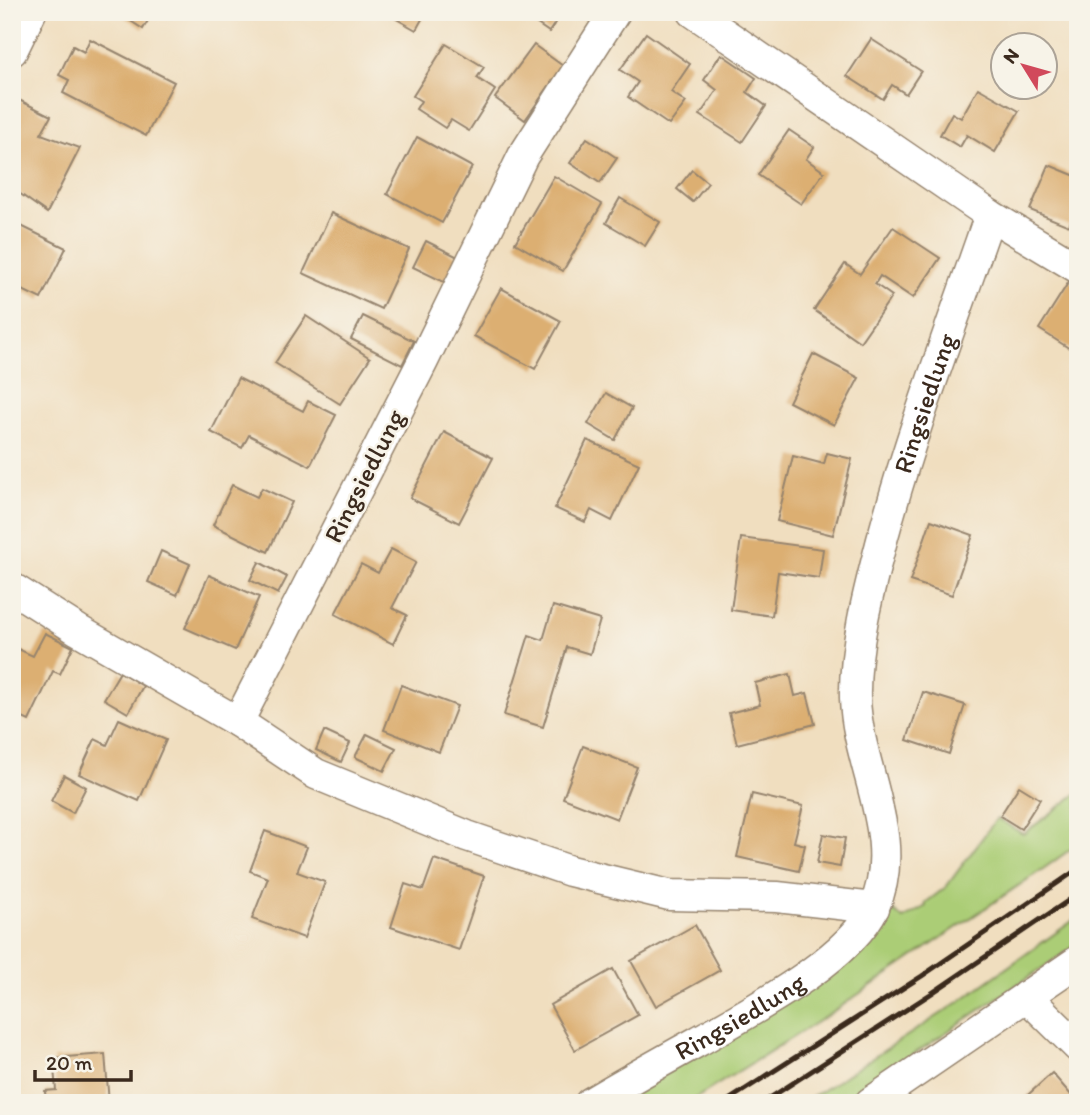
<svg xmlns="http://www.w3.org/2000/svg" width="1090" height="1115" font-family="Itim,sans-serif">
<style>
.green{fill:#abcd76;stroke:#737c4a;stroke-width:2}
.building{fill:#dcaf72}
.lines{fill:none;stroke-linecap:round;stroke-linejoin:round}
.minor-casing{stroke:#96846e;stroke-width:33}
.minor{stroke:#fff;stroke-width:30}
.rail{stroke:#3b2a1e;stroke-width:5}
.labels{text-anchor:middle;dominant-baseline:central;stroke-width:5;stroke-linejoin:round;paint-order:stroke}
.street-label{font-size:26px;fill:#3b2a1e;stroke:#f7f3e8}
</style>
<rect width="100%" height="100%" fill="#f7f3e8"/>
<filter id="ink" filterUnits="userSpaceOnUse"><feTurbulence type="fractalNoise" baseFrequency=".0143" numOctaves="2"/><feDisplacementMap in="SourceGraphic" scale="14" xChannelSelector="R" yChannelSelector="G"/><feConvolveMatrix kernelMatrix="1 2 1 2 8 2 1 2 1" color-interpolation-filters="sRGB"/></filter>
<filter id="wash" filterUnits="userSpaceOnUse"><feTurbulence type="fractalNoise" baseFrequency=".00686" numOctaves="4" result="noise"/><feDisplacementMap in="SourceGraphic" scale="28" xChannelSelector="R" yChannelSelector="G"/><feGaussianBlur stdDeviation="1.57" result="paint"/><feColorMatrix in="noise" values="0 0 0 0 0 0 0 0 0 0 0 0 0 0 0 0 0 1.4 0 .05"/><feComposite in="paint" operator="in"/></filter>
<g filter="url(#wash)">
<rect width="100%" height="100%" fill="#f0debf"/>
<g class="green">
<path d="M1078,793V844L1043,869L825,1017L688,1103H620L865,943L894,911L903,919L926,906L925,903L946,887L997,818L1023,834Z"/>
<path d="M1078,917V944L841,1103H803L953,1006Z"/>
</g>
<g id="blocks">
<g class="building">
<path d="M117,12H153L143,29Z"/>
<path d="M398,12H426L416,30L395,18Z"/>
<path d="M520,12H562L549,32Z"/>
<path d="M646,33L690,64L671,92L686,102L669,125L628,97L638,82L620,70Z"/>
<path d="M90,39L174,82L146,136L63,93L69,80L59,75L73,46L84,52Z"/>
<path d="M871,39L921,71L906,94L892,85L883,99L847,76Z"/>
<path d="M446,44L484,67L477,78L495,90L469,131L451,120L445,128L416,109L421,101L413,96Z"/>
<path d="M534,45L563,66L525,120L495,98Z"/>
<path d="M721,54L756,78L747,92L766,106L742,142L700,115L717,90L704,80Z"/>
<path d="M978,88L1019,111L995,152L967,135L960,147L940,135L952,113L961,118Z"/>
<path d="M15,98L51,116L41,134L80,148L47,213L12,188V147L17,139L12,136V102Z"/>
<path d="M789,130L814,147L806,159L824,172L801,204L758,175Z"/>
<path d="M417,137L472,167L442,223L387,194Z"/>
<path d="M587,138L617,158L600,183L570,163Z"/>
<path d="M1049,165L1078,177V204L1069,226L1030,210Z"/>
<path d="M692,170L708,183L693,202L677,189Z"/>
<path d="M554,176L602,204L563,271L515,243Z"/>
<path d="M620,198L660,222L645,246L606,223Z"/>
<path d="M331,213L409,249L381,309L303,273Z"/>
<path d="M17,224L66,248L41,299L12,285V235Z"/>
<path d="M893,227L940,258L913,298L880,276L875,284L892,296L860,342L814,310L845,264L860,274Z"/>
<path d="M426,241L458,257L446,283L413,267Z"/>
<path d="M1070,280L1078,285V354L1039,329Z"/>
<path d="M501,288L561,321L535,369L474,336Z"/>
<path d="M306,316L370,358L340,404L275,363Z"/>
<path d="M363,316L414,341L402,365L351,339Z"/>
<path d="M813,354L859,378L834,425L789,402Z"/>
<path d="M238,378L303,411L308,401L336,415L310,466L249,435L242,448L211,432Z"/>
<path d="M606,393L632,408L615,440L588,424Z"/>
<path d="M444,432L493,458L459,523L410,498Z"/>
<path d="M587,440L639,464L612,521L591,510L585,522L555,508Z"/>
<path d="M827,453L852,459L833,535L777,521L793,456L824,464Z"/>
<path d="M232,485L257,497L262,488L292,502L268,552L213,525Z"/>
<path d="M931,520L973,535L952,595L910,581Z"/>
<path d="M741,538L823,549L819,578L778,572L772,616L731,610Z"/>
<path d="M391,549L416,562L392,608L407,615L393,644L335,614L361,564L378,573Z"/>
<path d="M161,551L190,564L177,595L148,582Z"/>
<path d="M259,562L287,577L278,594L250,580Z"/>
<path d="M209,575L259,597L235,650L185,628Z"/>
<path d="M553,606L600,620L590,654L567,647L543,727L504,715L529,635L543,640Z"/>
<path d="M45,633L73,647L60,674L53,671L29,721L12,713V656L16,648L33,656Z"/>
<path d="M120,672L143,686L128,713L104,699Z"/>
<path d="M790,674L795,696L807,693L815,724L737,744L729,713L760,705L755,683Z"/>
<path d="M401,685L457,706L439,752L384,730Z"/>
<path d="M923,692L965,705L949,754L907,740Z"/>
<path d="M119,719L166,740L139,801L79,774L95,739L107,745Z"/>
<path d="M324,731L350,743L341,762L316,750Z"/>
<path d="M367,734L396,748L384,771L355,757Z"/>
<path d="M583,746L637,767L617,819L563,798Z"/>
<path d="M64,775L86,787L73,813L51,801Z"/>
<path d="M1019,786L1040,799L1021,829L1000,816Z"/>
<path d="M752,794L803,806L794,842L805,845L799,871L737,857Z"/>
<path d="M265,831L307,847L297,872L325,882L304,938L252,919L268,878L250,871Z"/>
<path d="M823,834L845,838L840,867L817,863Z"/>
<path d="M434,859L484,876L459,950L391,927L405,884L423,890Z"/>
<path d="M695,925L720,970L656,1006L631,961Z"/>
<path d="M613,969L638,1015L575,1050L550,1005Z"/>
<path d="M105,1054L109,1103H46L45,1091L56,1090L53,1058Z"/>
<path d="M1052,1073L1078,1103H1019Z"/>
</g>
</g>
</g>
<g filter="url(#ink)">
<use href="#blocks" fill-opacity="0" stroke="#96846e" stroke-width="2"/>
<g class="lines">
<defs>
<g id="minor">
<path d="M615,12L523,156L423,361L238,722L316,774L467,836L570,871L669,895L777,897L874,908"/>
<path d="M12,51L31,12"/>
<path d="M990,215L1078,268"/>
<path d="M12,588L78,630L238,722"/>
<path d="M1026,996L1078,1047"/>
<path id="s1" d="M590,1103C625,1082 661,1062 697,1042C747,1013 849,961 874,907C905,839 857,767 855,698C854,645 869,590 882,540C912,429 953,322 990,215L693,12"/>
<path d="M870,1103L1078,961"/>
</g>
</defs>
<use href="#minor" class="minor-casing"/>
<use href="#minor" class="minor"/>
<g class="rail">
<path d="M724,1103L922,976L1078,869"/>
<path d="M762,1103L932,993L1078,894"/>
</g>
</g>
</g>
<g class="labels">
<g class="street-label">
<text stroke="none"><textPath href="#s1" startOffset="866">Ringsiedlung</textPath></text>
<text transform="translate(364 476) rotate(-63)">Ringsiedlung</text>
<text stroke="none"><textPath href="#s1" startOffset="173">Ringsiedlung</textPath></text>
</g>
</g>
<rect width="1090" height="1115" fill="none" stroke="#f7f3e8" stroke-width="42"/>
<g transform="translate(1024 66) rotate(307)"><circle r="33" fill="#f7f3e8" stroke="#aca397" stroke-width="2"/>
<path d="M0-5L12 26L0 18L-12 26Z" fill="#d1495b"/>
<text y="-10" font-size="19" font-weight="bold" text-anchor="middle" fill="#3b2a1e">N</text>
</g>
<path d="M35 1070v10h96v-10" fill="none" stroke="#3b2a1e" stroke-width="3.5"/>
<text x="46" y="1070" font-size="21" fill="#3b2a1e" stroke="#f7f3e8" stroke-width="5" paint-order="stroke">20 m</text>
</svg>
